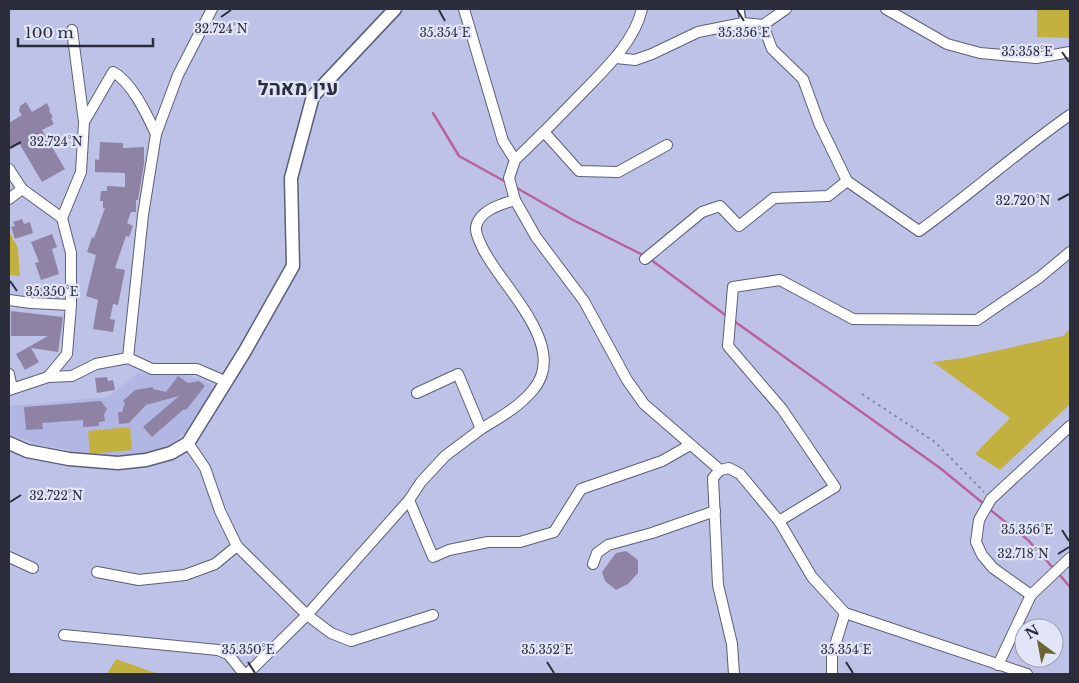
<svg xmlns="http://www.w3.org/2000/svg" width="1079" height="683" font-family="'Libre Baskerville',Heebo,serif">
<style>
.built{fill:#b2b6e2}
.green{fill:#c2b13f}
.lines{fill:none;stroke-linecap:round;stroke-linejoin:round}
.stream{stroke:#ba629d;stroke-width:2.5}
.building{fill:#8f83a5}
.service-casing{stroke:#5c5e7f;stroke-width:8}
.minor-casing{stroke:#5c5e7f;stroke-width:12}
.tertiary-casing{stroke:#5c5e7f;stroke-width:15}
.path{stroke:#8486a2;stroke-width:2;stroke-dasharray:2.5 4;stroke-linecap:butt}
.service{stroke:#fff;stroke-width:5}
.minor{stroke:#fff;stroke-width:10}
.tertiary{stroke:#fff;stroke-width:12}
.ticks{fill:none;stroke:#2c2d3b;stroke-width:2}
.labels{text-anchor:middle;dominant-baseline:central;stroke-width:4.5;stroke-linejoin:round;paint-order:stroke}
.district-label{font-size:20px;font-weight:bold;fill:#2c2d3b;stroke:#e2e4f7}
.ticks-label{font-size:12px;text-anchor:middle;fill:#2c2d3b;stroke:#e2e4f7;stroke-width:4.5;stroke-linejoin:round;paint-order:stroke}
</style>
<rect width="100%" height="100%" fill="#bfc2e7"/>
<path class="built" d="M138,373L157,375L182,373L209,383L214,391L188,430L170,445L146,453L111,457L40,445L9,434V406L108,397Z"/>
<g class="green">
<path d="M1037,9H1070V38L1037,37Z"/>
<path d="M9,231L18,248L20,276L9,275Z"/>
<path d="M1070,329V404L1000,470L975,454L1010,418L933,362L963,358L1063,336Z"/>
<path d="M130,427L132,450L90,454L88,431Z"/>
<path d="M116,659L158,674H107Z"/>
</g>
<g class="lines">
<g class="stream">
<path d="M433,113L459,156L506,182"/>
<path d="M515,187L571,219L645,256"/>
<path d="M650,259L728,317"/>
<path d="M734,321L940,468L984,504"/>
<path d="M988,508L1028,540L1055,570"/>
<path d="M1059,574L1070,587"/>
</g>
</g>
<g class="building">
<path d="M26,102L32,112L47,103L50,110L49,111L53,117L51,118L54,124L42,130L65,169L42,182L19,143L9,148V123L22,115L19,111L20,106Z"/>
<path d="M100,142L123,143V148L144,147V164L138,200H136V212H131L127,223L133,226L129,237L126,236L115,268L125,270L118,305L113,304L110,319L115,320L113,332L93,329L98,300L86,296L96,255L87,252L92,237L94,238L105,208H103V201H100L101,191H107V186L125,187V173L95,172V159L99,160Z"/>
<path d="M22,219L24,224L30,222L33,233L15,239L11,227L15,226L13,222Z"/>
<path d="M52,234L57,247L52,249L59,274L41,280L35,263L39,262L31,242Z"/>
<path d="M40,287L64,288V298L40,297Z"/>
<path d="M11,311L63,317L58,352L31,348L39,362L25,370L16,354L48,336H11Z"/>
<path d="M178,376L188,383L199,381L205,386L186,410L184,409L152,437L143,427L179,396L146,405L129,423L119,424L118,412H122L125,403L123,401L135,390L153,387V389L166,392Z"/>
<path d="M107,377L108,381L113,380L115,390L97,393L95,378Z"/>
<path d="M101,401L107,409L104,414L105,421L99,422V426L83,427V420L42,423L43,429L26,430L24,407Z"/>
<path d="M626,551L638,560V573L628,584L616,590L605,581L602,572L616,553Z"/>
</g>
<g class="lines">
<defs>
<path id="service" d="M741,9L743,23"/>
<g id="minor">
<path d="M464,9L503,141L515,160L509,178L515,200L536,237L584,301L627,380L644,404L720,470L729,468L740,474L779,521L812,577L845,613L1027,674"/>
<path d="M786,9L763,25L772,49L803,79L819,123L847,181L919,231C971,194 1018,151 1070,115"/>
<path d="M886,9L947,44L980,53L1036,58L1070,52"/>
<path d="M616,58L635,60L652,54L698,32L743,23L763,25"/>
<path d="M84,122L113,72C132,82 147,115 156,134"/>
<path d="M544,132L579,171L618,172L667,145"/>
<path d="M515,160C537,139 559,117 580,95C604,70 634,43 642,9"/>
<path d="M9,169L22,189L62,218L71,253V305L67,354L48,377L9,390"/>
<path d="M9,199L22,189"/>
<path d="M62,218L81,172L84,122L72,30"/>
<path d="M645,259L702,212L720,206L739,226L774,198L828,196L847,181"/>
<path d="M9,300L31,303L71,305"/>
<path d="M128,358L143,215L156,134L178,75L212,9"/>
<path d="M9,374L12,388"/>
<path d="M48,377L72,376L96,364L128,358L152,369H197L227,382"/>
<path d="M417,393L458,374L481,429C499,418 519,407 533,390C570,347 502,287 483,249C480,242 475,234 476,227C479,210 502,204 515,200"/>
<path d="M481,429L445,456L421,482L409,500L433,557L449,550L488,542H520L554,532L581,489L662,461L690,445"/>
<path d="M188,443L205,468L220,511L237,546L307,615L331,633L351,641L433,615"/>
<path d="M720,470L713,478L718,585L732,644L734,674"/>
<path d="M779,521L835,487L782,409L728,346L733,287L780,280L853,319L977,320L1040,277L1070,252"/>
<path d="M9,557L33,568"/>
<path d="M593,564L597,553L608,545L652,533L715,511"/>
<path d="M97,572L139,580L185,575L215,564L237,546"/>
<path d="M1031,595L993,568L982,555L976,542L979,520L991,499L1070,426"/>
<path d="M64,635L218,650L228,654L244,674"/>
<path d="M998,665L1031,595L1070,558"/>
<path d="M247,674L307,615L409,500"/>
<path d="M832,674V655L845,613"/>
</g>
<path id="tertiary" d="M9,443L27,451L69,459L118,463L146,460L171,453L188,443L245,351L293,266L291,178L313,96L395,9"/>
</defs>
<use href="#service" class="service-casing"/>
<use href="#minor" class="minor-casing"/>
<use href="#tertiary" class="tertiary-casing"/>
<path class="path" d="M862,394L935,442L984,492"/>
<use href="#service" class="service"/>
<use href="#minor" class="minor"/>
<use href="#tertiary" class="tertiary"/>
</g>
<path class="ticks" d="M439,10L445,21M737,10L744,21M221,17L231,10M1062,52L1069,62M10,148L21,142M1058,200L1069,194M10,281L17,291M10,502L21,495M1062,530L1069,541M1058,554L1069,547M248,662L255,673M547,662L554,673M846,662L853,673"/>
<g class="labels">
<g class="district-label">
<text x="298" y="88">עין מאהל</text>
</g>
</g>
<g class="ticks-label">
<text x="221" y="33">32.724°N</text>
<text x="445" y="37">35.354°E</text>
<text x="744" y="37">35.356°E</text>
<text x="1027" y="56">35.358°E</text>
<text x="56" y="146">32.724°N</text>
<text x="1023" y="205">32.720°N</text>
<text x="52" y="296">35.350°E</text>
<text x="56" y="500">32.722°N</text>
<text x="1027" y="534">35.356°E</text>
<text x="1023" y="558">32.718°N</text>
<text x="248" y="654">35.350°E</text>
<text x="547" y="654">35.352°E</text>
<text x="846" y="654">35.354°E</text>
</g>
<rect width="1079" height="683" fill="none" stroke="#2c2d3b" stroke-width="20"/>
<g transform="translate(1039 643) rotate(328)"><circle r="24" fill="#e2e4f7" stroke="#999bac"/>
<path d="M0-4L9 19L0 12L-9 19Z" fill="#6c6431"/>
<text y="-8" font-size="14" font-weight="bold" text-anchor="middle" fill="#2c2d3b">N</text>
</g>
<path d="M18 38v8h135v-8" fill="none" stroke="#2c2d3b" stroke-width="2.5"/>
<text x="25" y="38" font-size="15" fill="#2c2d3b" stroke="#e2e4f7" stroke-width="4" paint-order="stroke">100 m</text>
</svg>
